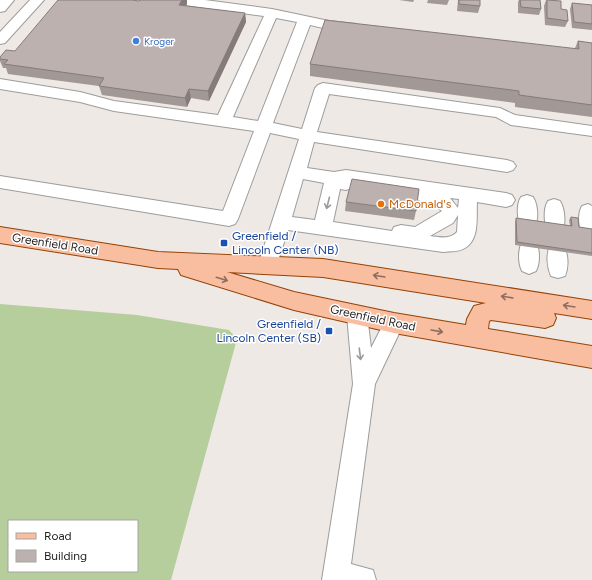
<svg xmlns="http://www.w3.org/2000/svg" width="592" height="580" font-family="Figtree,sans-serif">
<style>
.forest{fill:#b6ce9b;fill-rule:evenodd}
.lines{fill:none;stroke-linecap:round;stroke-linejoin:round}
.minor-casing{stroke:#9c9c9c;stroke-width:2}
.major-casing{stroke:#954204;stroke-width:2}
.minor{fill:#fff;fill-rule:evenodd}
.major{fill:#f9bda0;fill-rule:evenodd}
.wall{fill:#a29896}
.shaded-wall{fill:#847c7a}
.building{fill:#bcb1af;stroke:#847c7a}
.oneway{stroke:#9a9a9a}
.oneway2{stroke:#8c6e60}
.shop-dot{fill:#3f7fe0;stroke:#fff;stroke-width:1.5}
.food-dot{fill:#e8710a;stroke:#fff;stroke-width:1.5}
.transit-dot{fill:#1a4fb4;stroke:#fff;stroke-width:1.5}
.labels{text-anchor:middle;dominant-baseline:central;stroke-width:3;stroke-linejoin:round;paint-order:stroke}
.far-shop-label{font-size:10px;fill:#366cbe;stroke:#fff;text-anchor:start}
.food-label{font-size:12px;fill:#c56008;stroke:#fff;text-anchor:start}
.transit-label{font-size:12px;fill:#164399;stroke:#fff;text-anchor:start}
.street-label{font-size:12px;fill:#1f1f1f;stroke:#fff}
</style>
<rect width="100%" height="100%" fill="#efe9e5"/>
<path class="forest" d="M0,304L137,315L229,330L237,339L171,580H0ZM9,521H137V571H9Z"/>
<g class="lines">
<defs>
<g id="minor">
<path d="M0,0H14L5,11L0,12Z"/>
<path d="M30,0H44L5,43L0,44V32Z"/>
<path d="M169,0H205L272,9L329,21L356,24L358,27L356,30C341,33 324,28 310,25L273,123L302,129L315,88L318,85L323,83L500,108L515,115L592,126V136L511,125L496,117L329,94L317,132L507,160L513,162L516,166L513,170L507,172L314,142L307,168L334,172L346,170L506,193L512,195L515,200L512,205L506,207L477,202C476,217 480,239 465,248C459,252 450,251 443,252L288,230L275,270L268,273L261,270L258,265L299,139L270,133L238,219L235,224L229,226L0,188V176L223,211L254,131L114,111L80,102L0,89V79L80,92L114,101L218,115L264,16L176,4L171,3ZM276,18L297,22L258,121L233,117ZM303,179L324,183L315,220L292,217ZM354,183L416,193L414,195L417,200L433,204L442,211L415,227L401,225L394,227L392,231L333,222L340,189L346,190L352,188ZM450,198L459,199L458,208ZM458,215L457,232C449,240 439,237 430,236L453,223Z"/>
<path d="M527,195L533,197C538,205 539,220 534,228L528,230L522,228C517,220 516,205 521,197Z"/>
<path d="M554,199L560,201C565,209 566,224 562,232L555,234L548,232C544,224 543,209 548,201Z"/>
<path d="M588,204L592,206V238L583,237C579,229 577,214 582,206Z"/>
<path d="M529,240L536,242C540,250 540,263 536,271L529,274L522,271C518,263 518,250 522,242Z"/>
<path d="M557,244L564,246C568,254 569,267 565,276L558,278L551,276C547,267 546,254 550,246Z"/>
<path d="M357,306L364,309L367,315L371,348L387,317L394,314L401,317L404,323L375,384L351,564L373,570L376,580H322L353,384L347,315L350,309Z"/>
</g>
<path id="major" d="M0,227L158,252L323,259L592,301V319L554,313L556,318L553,325L545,328L491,320L489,321L488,329L592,346V368L394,333L294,310L181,275L178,269L158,268L0,243ZM227,272L323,277L486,303L474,306L467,319L466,325L394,313L294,292Z"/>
</defs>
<use href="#minor" class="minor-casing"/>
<use href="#major" class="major-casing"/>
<use href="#minor" class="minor"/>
<use href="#major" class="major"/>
</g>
<g class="wall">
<path d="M399,0H414L413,2Z"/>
<path d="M428,0H449L447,5L427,3Z"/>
<path d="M455,0H480V6L478,13L457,11L458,0Z"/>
<path d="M519,0H540L541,9L539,15L518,13V2Z"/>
<path d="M546,0L561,9L568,21L565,27L545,25L544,6Z"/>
<path d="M572,3L592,5V30L572,28L570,9Z"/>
<path d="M187,4L186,6L245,13L246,22L209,101L191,98L187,107L102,95L99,86L8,74L6,68H3L0,61V57L15,51Z"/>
<path d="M578,41L592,43V117L515,107V103L310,76V64L575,48Z"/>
<path d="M346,202L416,211L414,220L345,211Z"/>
<path d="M571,217L579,227L592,229V256L515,245V222L516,218L570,226L569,220Z"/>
</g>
<g class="shaded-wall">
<path d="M182,0H187V4L181,15L179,5Z"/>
<path d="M245,13L246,22L209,101L208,91Z"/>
<path d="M189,89L191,98L187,107L185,98Z"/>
</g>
<g class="building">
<path d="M58,0H132L139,1L140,0H182L179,5L245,13L208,91L189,89L185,98L99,86L104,78L4,64L8,60L0,59V57L6,50L15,51Z"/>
<path d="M459,0H480V6L459,4Z"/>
<path d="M520,0H540L541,9L521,7Z"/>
<path d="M547,0L561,1V9L567,10L568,21L547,18Z"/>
<path d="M572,3L592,5V24L574,22Z"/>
<path d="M325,20L579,49L578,41L592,43V105L519,95V91L310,64Z"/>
<path d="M352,179L419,189L416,211L346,202Z"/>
<path d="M571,217L578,218L579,227L592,229V253L517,242L516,218L572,226Z"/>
</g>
<defs><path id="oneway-shaft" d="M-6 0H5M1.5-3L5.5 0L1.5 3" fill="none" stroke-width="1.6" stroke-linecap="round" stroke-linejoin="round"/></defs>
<g class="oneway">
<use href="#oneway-shaft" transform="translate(328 203) rotate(104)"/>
<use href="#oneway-shaft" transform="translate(360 354) rotate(83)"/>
</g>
<g class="oneway2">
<use href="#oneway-shaft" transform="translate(379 276) rotate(-171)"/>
<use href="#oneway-shaft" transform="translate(222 279) rotate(17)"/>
<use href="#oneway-shaft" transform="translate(507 297) rotate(-171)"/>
<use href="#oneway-shaft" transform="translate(569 306) rotate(-171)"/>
<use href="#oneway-shaft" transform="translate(437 331) rotate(10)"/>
</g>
<circle class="shop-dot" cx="136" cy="41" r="4"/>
<circle class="food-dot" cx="381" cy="204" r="4"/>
<g class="transit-dot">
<rect x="220" y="239" width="8" height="8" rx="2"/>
<rect x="325" y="327" width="8" height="8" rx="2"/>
</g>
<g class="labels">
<g class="far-shop-label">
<text x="144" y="41">Kroger</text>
</g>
<g class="food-label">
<text x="389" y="204">McDonald's</text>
</g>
<g class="transit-label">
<text x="232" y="236">Greenfield /<tspan x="232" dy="14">Lincoln Center (NB)</tspan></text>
<text x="321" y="324" text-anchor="end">Greenfield /<tspan x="321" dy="14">Lincoln Center (SB)</tspan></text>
</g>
<g class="street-label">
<text transform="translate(55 244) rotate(9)">Greenfield Road</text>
<text transform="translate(373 318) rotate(12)">Greenfield Road</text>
</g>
</g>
<rect x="8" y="520" width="130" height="52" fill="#ffffff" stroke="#a5a5a5"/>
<rect x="16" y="533" width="20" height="6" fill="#f9bda0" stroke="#a5a5a5"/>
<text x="44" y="540" font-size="12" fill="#1f1f1f">Road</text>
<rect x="16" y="550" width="20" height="12" fill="#bcb1af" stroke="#a5a5a5"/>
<text x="44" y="560" font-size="12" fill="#1f1f1f">Building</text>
</svg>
